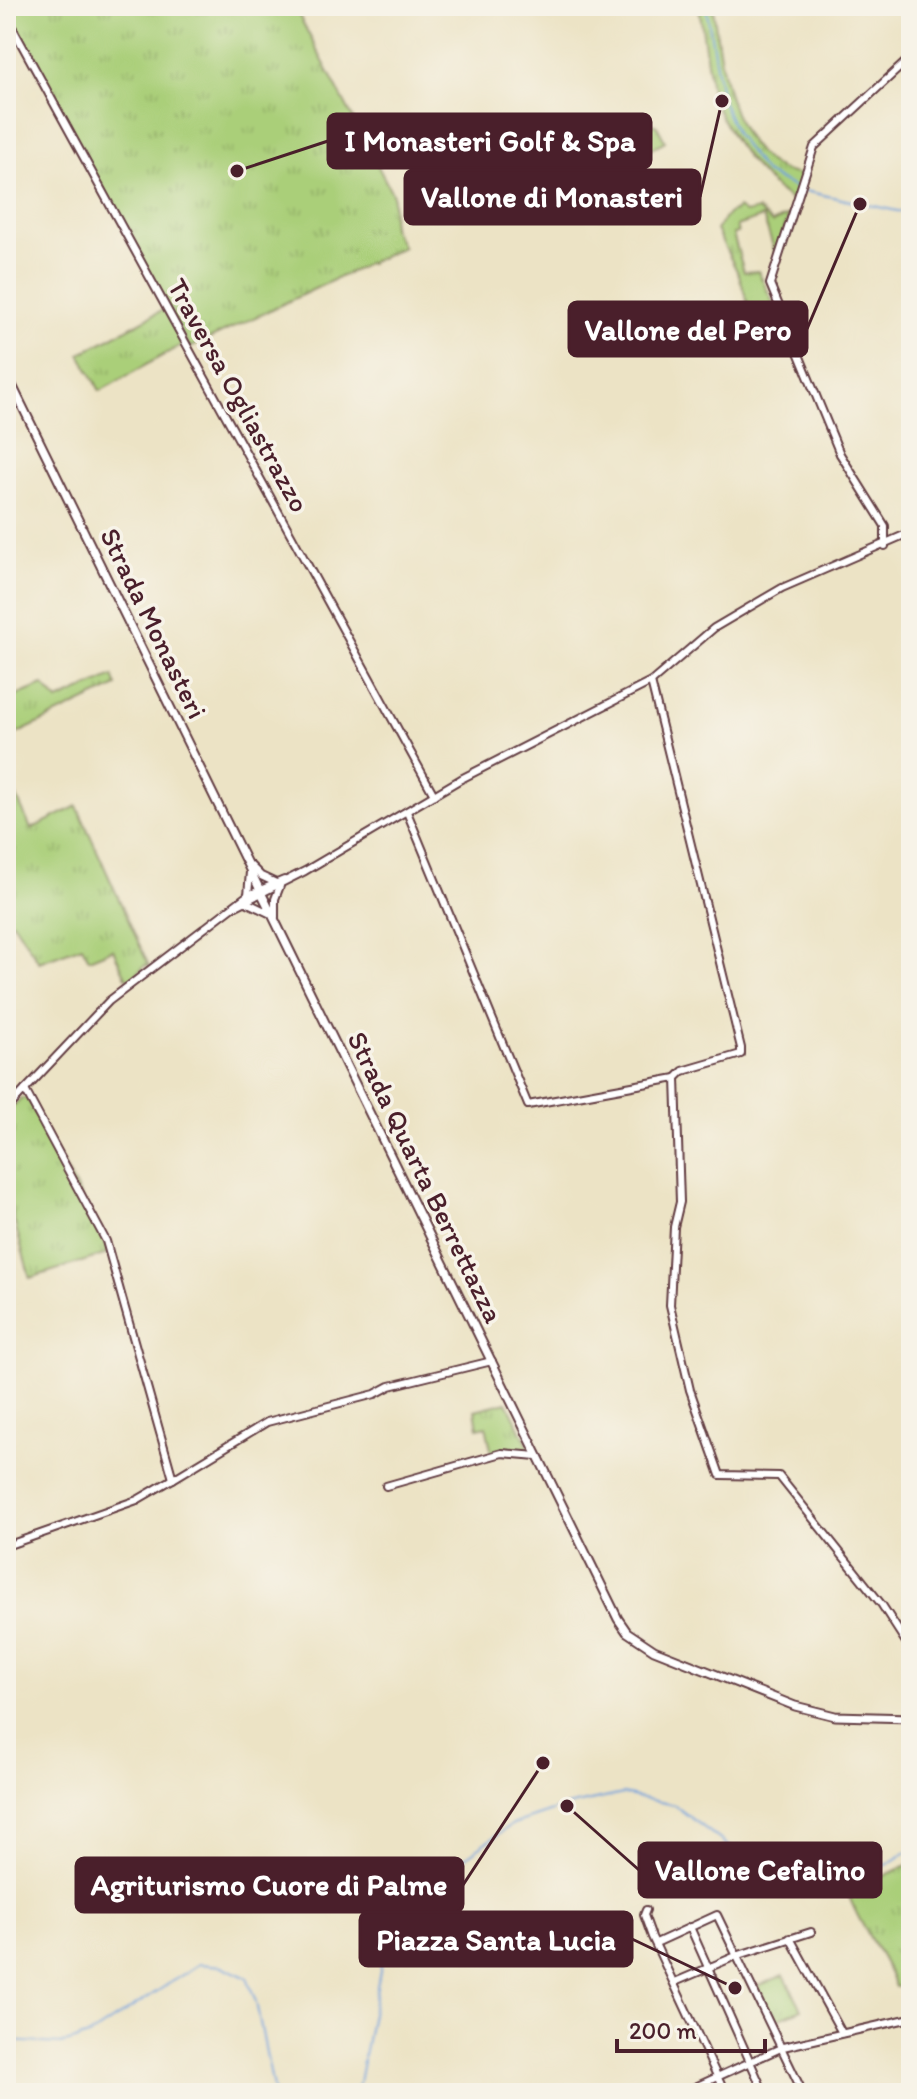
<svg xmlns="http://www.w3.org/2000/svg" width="917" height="2099" font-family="Itim,sans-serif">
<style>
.grass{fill:url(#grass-tufts);stroke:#7a7752;stroke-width:2}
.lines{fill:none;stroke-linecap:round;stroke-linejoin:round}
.stream{stroke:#71a1db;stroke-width:2}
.minor-casing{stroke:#623c42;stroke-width:10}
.major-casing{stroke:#623c42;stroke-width:11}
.minor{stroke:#fff;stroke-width:6}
.major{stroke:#fff;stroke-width:7}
.labels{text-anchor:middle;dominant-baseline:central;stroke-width:7;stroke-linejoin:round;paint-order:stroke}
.street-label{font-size:28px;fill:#4a1f2b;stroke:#f7f3e8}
.leader{fill:none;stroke:#4a1f2b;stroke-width:3}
.callout-dot{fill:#4a1f2b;stroke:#f7f3e8;stroke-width:3}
.callout{fill:#4a1f2b;stroke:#4a1f2b;stroke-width:3}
.callout-label{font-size:30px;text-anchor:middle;font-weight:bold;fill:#fff}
</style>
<defs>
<pattern id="grass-tufts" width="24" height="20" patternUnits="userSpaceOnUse" patternTransform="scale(2)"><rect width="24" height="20" fill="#aacf79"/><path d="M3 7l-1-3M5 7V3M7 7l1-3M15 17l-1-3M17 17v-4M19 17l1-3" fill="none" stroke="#94b169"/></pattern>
</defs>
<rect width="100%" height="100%" fill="#f7f3e8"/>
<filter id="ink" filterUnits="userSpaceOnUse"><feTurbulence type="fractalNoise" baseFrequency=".0125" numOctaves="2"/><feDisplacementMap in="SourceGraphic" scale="16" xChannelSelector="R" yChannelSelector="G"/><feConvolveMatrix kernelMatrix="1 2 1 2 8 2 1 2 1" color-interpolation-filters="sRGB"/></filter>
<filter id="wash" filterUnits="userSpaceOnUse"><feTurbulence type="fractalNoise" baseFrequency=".006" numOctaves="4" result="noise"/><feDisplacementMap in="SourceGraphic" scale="32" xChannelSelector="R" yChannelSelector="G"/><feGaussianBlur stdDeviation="1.8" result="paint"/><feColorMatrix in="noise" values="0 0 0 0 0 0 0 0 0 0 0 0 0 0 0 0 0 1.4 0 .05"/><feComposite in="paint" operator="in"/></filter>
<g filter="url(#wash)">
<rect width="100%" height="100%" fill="#ece3c5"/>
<g class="grass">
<path d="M6,6H294L393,195L392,228L403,247L190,348L6,12Z"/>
<path d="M699,6H713C720,62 731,169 803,175L793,202C755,175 731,140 712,98Z"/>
<path d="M649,123L657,126L665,141L553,205L540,176Z"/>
<path d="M550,138L565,160L534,176L529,183L530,177L539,170L529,149Z"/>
<path d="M738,208L745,213L758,210L772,223L789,215L776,255L763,217L736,226L738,233L733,234L744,272L758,271L779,315L755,327L739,275L716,230L728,214Z"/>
<path d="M164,309L183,344L100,391L80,354Z"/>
<path d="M113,676L117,686L6,739V700L43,685L58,701Z"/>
<path d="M6,773L31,829L77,806L149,966L145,965L131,980L126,977L113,949L89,959L82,946L39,962L13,922L6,925Z"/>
<path d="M21,1098H27L102,1236L107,1254L30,1278L6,1191V1114Z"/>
<path d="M507,1402L531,1451L528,1454L509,1450L492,1454L486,1426L478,1428L475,1410Z"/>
<path d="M911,1863V1986L895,1987C883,1952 859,1927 848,1893Z"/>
<path d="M784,1975L802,2009L773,2021L755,1987Z"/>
</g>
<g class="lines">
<g class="stream">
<path d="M706,6L722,101L736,134L765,173L800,190L911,214"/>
<path d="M6,2041L62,2044L89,2036L199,1964L222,1966L247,1978L256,2002L274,2093"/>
<path d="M357,2093L382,1960L421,1895L461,1860L513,1824L567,1806L623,1794L674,1805L747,1860L778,1877L815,1887L861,1881L911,1849"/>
</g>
</g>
</g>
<g filter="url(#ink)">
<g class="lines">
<defs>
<g id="minor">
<path d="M6,16L434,795"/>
<path d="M885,546V526L840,454L770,284L814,147L911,57"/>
<path d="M651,682L741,1048V1054L683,1071L676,1078L680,1202L674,1227L670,1305L690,1390L720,1475L779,1476L882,1605L911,1650"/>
<path d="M407,812L528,1105L676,1078"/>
<path d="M250,865L261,876L276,883"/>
<path d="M248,895L250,872"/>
<path d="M246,902L271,914"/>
<path d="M236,906L305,871L461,779L651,682L714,628L782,588L911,532"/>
<path d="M275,917V899L280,886"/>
<path d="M25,1090L106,1241L173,1479L267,1422L375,1394L390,1386L492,1361"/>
<path d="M6,1110L109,1001L248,895L284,880"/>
<path d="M386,1486L502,1453L537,1456"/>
<path d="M6,1546L137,1500L173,1479"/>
<path d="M646,1910L644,1915L652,1937L725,2093"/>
<path d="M690,1927L764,2093"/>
<path d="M790,1938L842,2033"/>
<path d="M656,1943L717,1915L803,2093"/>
<path d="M675,1982L736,1956L811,1932"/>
<path d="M682,2093L783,2047L911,2018"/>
</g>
<g id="major">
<path d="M6,373L618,1619L627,1632L654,1650L795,1706L835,1716L911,1718"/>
<path d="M894,2093L911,2086"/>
</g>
</defs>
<use href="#minor" class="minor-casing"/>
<use href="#major" class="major-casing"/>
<use href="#minor" class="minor"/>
<use href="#major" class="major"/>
</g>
</g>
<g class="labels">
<g class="street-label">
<text transform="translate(239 395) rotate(61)">Traversa Ogliastrazzo</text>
<text transform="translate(154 623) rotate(64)">Strada Monasteri</text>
<text transform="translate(426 1177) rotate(64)">Strada Quarta Berrettazza</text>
</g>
</g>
<path class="leader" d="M237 171L328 141M722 101L700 197M860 204L807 329M567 1806L639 1870M543 1763L463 1885M735 1988L632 1939"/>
<g class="callout-dot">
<circle cx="237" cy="171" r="8"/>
<circle cx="722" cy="101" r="8"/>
<circle cx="860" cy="204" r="8"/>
<circle cx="567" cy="1806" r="8"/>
<circle cx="543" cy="1763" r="8"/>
<circle cx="735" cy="1988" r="8"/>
</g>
<g class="callout">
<rect x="328" y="114" width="323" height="54" rx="8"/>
<rect x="405" y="170" width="295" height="54" rx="8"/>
<rect x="569" y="302" width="238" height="54" rx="8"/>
<rect x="639" y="1843" width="242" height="54" rx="8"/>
<rect x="76" y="1858" width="387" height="54" rx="8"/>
<rect x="360" y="1912" width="272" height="54" rx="8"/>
</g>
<g class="callout-label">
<text x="490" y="151">I Monasteri Golf &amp; Spa</text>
<text x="552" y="207">Vallone di Monasteri</text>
<text x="688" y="340">Vallone del Pero</text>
<text x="760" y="1880">Vallone Cefalino</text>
<text x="269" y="1895">Agriturismo Cuore di Palme</text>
<text x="496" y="1950">Piazza Santa Lucia</text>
</g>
<rect width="917" height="2099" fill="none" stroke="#f7f3e8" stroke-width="32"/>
<path d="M617 2039v12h148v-12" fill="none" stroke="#4a1f2b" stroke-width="4"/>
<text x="629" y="2039" font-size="24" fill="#4a1f2b" stroke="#f7f3e8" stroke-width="6" paint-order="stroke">200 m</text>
</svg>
